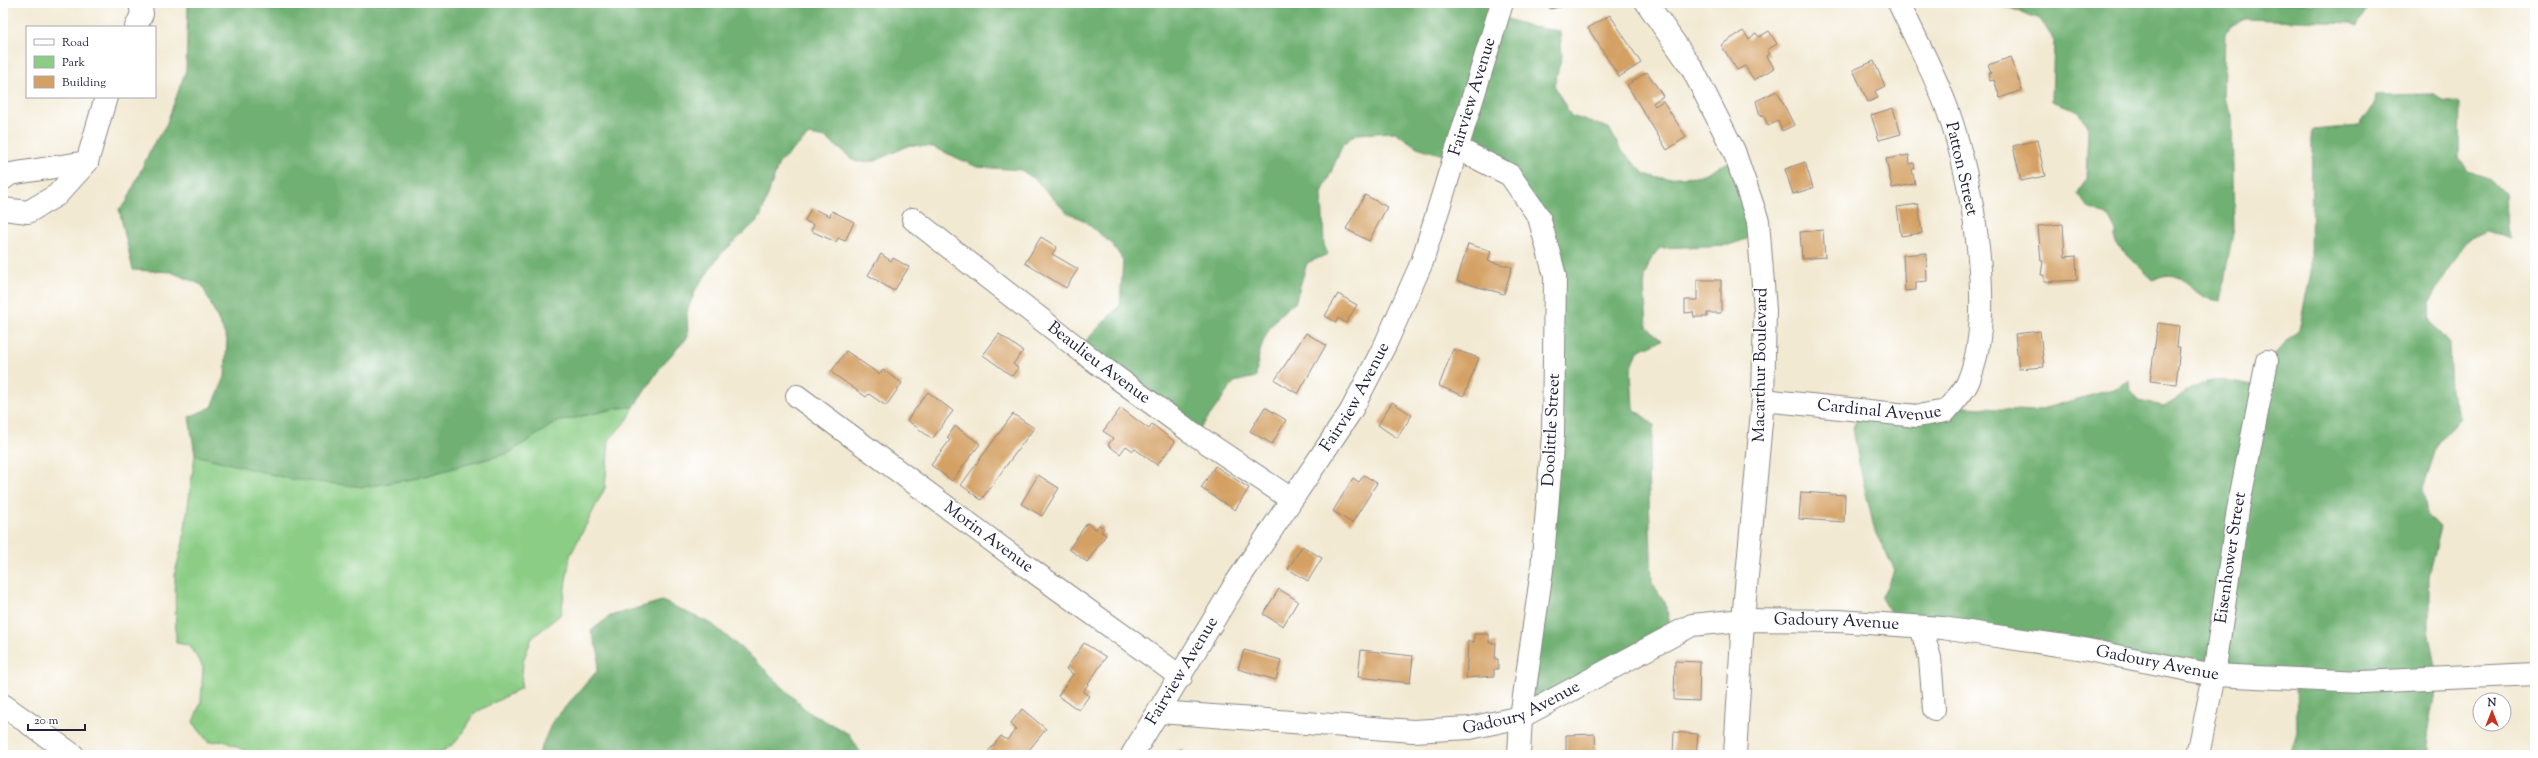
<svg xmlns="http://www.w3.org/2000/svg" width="2538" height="758" font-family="'Sorts Mill Goudy',serif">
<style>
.green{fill:#8bcd85;stroke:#567860}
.forest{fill:#70b072;stroke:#496956}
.building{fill:#d4a064}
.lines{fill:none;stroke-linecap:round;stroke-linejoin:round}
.minor-casing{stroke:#8a8686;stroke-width:24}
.major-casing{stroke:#8a8686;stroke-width:24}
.minor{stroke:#fff;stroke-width:22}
.major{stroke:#fff;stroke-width:22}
.labels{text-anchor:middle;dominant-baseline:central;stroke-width:3;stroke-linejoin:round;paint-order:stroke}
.street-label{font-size:17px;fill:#22223b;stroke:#fff}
</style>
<rect width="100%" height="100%" fill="#fff"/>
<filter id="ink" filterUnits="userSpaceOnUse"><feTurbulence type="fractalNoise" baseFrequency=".025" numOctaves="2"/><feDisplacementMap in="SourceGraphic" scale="8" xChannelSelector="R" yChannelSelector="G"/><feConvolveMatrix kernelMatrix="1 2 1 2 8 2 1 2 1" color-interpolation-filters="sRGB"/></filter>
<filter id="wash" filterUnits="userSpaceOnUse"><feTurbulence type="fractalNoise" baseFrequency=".012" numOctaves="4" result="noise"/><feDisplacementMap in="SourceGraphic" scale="16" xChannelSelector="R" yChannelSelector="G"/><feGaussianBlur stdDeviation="0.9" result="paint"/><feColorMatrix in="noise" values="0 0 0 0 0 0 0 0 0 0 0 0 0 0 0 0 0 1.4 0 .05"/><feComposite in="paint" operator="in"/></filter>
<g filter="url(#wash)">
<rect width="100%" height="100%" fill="#f2e9d2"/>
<path class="green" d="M634,407L628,419L609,440L605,488L570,556L561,614L532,638L523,661L521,688L475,713L456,742L437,755H254L224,741L208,742L193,722L201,702L203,667L189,645L176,643L175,572L183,543L195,455L363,487L413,479L509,453L556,422L618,408Z"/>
<g class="forest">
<path d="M188,3H1502V17L1532,27L1560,31L1562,56L1554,85L1571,116L1609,128L1620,149L1645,174L1658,178L1699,176L1737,158L1758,235L1729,245L1660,248C1637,270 1646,298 1647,327L1662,340L1638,351L1631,370L1633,408L1654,425L1648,467L1652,583L1665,602L1672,633L1532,709L1557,290L1513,177L1417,147L1395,132L1356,134L1343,144L1322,193L1324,245L1328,254L1307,263L1295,303C1268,319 1258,347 1256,377L1234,382L1198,432L1082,345L1120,305L1123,260L1112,244L1083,220L1066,212L1036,180L1021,170L977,167L933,147L910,145L875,161L856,162L826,138L809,135L779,163L760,218L720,255L696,289L687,312L688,337L662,365L634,407L618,408L556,422L509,453L413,479L363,487L290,479L195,455L189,417L212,407L225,377L227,339L202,285L171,272L133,270L119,209L126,203L152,146L166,125L186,70Z"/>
<path d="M1996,3H2370L2357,26L2351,23L2245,19L2233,25L2225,34L2223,98L2232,115L2234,228L2220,301C2215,300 2207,299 2202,295C2183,284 2178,267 2153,280L2116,244V232L2107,215L2088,208L2078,194L2086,178L2088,128L2079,111L2052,101L2054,40L2040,19Z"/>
<path d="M2433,94L2442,100L2460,102L2459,157L2468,171L2491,179L2497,188L2505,192L2507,229L2512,239L2486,231L2467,240L2430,301L2431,323L2449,344L2451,393L2461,418L2438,443L2423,488L2427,515L2441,527L2429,576V630L2438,677L2427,734L2431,755H2290L2297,732L2296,682L1898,626L1881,598L1895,570L1875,532L1859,463L1853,428L1860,410L1949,406L2034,411L2114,389L2130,380L2131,392L2138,401L2164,406C2206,380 2209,374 2259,387L2269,358L2299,330L2311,272L2312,130L2359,126L2375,103L2376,95Z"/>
<path d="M662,601L712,624L755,660L807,711L849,734L862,755H538L552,722L597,671L599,655L591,631L610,616Z"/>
</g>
<g id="blocks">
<g class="building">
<path d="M1549,3H1574V4L1550,9Z"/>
<path d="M1816,3H1826L1819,8Z"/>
<path d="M1610,15L1641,63L1619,77L1588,28Z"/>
<path d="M1743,31L1749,39L1756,33L1759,37L1769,31L1777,44L1767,50L1770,54L1767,56L1774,68L1754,80L1745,66L1737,70L1721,45Z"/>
<path d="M2011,57L2022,90L2000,98L1994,80L1990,81L1988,74L1991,73L1988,65Z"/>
<path d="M1874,61L1885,86L1875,91L1878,98L1868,102L1853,70Z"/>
<path d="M1647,72L1663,96L1653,103L1655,106L1663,101L1686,137L1667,150L1627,85Z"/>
<path d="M1777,91L1794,125L1782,131L1778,121L1768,126L1763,114L1760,116L1756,101Z"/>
<path d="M1893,108L1901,134L1879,140L1871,115Z"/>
<path d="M2037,140L2045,176L2021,181L2013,146Z"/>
<path d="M1909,155L1910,164L1914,163L1915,169H1912L1915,184L1892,188L1886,159Z"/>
<path d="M1805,162L1813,188L1793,194L1785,169Z"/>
<path d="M1365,195L1387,207L1369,241L1346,229Z"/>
<path d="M1918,204L1922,233L1901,236L1897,207Z"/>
<path d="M811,208L830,216L832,211L854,222L845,241L838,238L836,242L811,231L814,225L805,221Z"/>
<path d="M2063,224L2065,257L2076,256L2077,280L2044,282V275H2041L2043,261H2041L2038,226Z"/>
<path d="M1823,230L1825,257L1802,259L1800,232Z"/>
<path d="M1041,237L1057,247L1052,254L1078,269L1066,288L1025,263Z"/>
<path d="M1468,244L1491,251L1488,261L1512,267L1504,294L1457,281Z"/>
<path d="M1926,253L1927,281L1916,282V290L1905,291L1903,255Z"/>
<path d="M881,254L891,261L893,258L909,267L894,291L868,275Z"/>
<path d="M1697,280H1721V313H1707V317H1694L1693,312L1685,313V300H1697Z"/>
<path d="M1338,294L1357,305L1346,323L1338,318L1336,322L1325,316Z"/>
<path d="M2158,323L2179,326L2177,347H2180L2176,384L2150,381Z"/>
<path d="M2040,331L2044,367L2019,369L2015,334Z"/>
<path d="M1306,333L1326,345L1298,394L1275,380Z"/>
<path d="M999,334L1023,351L1013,364L1018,368L1012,376L983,355Z"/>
<path d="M1453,349L1479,358L1464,396L1439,386Z"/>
<path d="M846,351L879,374L883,370L902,383L886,406L869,394L866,397L831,372Z"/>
<path d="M928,392L953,411L932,439L907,420Z"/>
<path d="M1392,402L1412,415L1397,438L1378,425Z"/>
<path d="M1265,407L1286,420L1272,444L1250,431Z"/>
<path d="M1121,408L1149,429L1152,424L1175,442L1157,465L1135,449L1133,451L1126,446L1120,454L1108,445L1113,438L1103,431Z"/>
<path d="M1013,414L1034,428L981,500L961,485Z"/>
<path d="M955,426L980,444L952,481L931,465L950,440L947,438Z"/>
<path d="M1215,466L1249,488L1235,510L1201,488Z"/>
<path d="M1038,475L1059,488L1042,516L1021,504Z"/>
<path d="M1364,475L1377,483L1352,523L1333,511L1353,478L1359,482Z"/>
<path d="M1801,492L1845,495L1844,522L1799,519Z"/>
<path d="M1087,523L1096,529L1099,525L1104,528L1101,532L1106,535L1087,562L1069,549Z"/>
<path d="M1302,546L1322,558L1308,581L1288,569Z"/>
<path d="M1279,589L1298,601L1283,626L1263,614Z"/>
<path d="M1474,634H1489V643H1496L1495,659H1498V669H1494V676L1466,678L1468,641L1474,642Z"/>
<path d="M1084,643L1106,657L1083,692L1089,696L1079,710L1058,696L1073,674L1066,669Z"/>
<path d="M1244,650L1281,660L1276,680L1238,669Z"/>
<path d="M1361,650L1413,656L1410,683L1358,677Z"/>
<path d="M1675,661L1700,662L1699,701L1674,700Z"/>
<path d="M1022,709L1046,729L1025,755H989L987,753L1001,736L1007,740L1016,729L1010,724Z"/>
<path d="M1674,732L1698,734L1696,755H1673Z"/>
<path d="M1595,734L1596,755H1562V751H1566V735Z"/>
<path d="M1180,749L1189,755H1176Z"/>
</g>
</g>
</g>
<g filter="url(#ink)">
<use href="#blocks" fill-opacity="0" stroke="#8a8686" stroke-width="1"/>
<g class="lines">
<defs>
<g id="minor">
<path d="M1647,3L1692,68L1734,151L1758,221L1765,310L1763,400L1743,620L1735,755"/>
<path d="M136,27L142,14L140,3"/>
<path d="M1457,148L1510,175L1539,217L1555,276L1553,435L1542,570L1521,717L1519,755"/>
<path d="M3,179L10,174L87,162"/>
<path d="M3,209L28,212L57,195L87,162L106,97"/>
<path id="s1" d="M913,219L1093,360L1188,430L1291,499"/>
<path id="s2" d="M797,396L1037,574L1181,677"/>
<path id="s3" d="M1763,400L1917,416L1946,411C1953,402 1964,392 1968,382C1997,314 1972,179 1948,111C1935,74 1915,38 1899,3"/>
<path d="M1921,627L1930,658L1934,709"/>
<path d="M3,705L73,755"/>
<path id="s4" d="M1159,712L1413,731L1470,728L1521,717L1692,625L1743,620L1838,621L1942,628L2078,648L2214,675L2362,682L2535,674"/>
<path id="s5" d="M2198,755L2214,675L2238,509L2267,361"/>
</g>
<g id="major">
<path id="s6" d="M1132,755L1236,583L1351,411L1386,343L1422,262L1502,3"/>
</g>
</defs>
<use href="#minor" class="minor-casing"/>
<use href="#major" class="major-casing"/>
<use href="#minor" class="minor"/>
<use href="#major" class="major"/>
</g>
</g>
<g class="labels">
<g class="street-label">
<text stroke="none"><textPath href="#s6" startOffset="746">Fairview Avenue</textPath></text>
<text transform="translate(1961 169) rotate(77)">Patton Street</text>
<text stroke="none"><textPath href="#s1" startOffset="235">Beaulieu Avenue</textPath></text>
<text transform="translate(1761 365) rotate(-89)">Macarthur Boulevard</text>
<text stroke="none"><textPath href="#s6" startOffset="422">Fairview Avenue</textPath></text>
<text stroke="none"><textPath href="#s3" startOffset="117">Cardinal Avenue</textPath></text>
<text transform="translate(1552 430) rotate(-87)">Doolittle Street</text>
<text stroke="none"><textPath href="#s2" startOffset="238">Morin Avenue</textPath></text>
<text stroke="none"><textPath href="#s5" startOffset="200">Eisenhower Street</textPath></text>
<text stroke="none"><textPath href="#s4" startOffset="703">Gadoury Avenue</textPath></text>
<text stroke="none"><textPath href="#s4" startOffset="1027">Gadoury Avenue</textPath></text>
<text stroke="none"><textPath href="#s6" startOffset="98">Fairview Avenue</textPath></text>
<text stroke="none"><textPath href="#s4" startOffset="367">Gadoury Avenue</textPath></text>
</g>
</g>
<rect width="2538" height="758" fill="none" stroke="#fff" stroke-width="16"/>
<rect x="26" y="26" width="130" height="72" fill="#ffffff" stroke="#a7a7b1"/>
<rect x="34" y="39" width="20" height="6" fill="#ffffff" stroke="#a7a7b1"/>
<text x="62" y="46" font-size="12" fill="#22223b">Road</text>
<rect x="34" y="56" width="20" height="12" fill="#8bcd85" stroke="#a7a7b1"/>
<text x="62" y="66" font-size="12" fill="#22223b">Park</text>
<rect x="34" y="76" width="20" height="12" fill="#d4a064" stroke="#a7a7b1"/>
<text x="62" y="86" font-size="12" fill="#22223b">Building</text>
<g transform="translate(2492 712)"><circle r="19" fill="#ffffff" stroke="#a7a7b1"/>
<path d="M0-3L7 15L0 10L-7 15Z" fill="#c8321e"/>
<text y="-6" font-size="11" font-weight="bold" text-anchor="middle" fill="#22223b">N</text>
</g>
<path d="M28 724v6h57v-6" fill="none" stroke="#22223b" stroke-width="2"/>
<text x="34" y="724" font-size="12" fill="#22223b" stroke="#ffffff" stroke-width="3" paint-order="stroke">20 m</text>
</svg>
